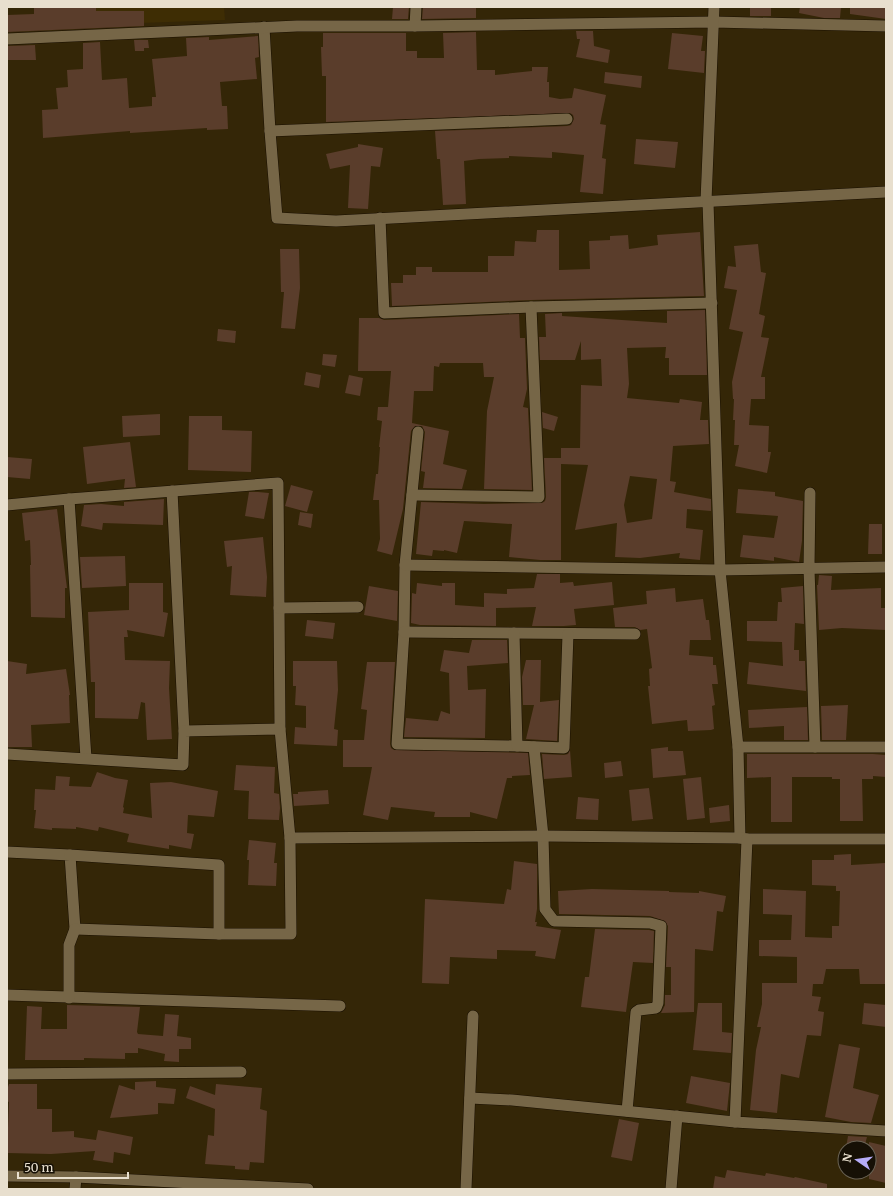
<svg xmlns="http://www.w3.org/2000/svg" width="893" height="1196" font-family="Merriweather,serif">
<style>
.built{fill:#3e2d04}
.building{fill:#5a3d2b;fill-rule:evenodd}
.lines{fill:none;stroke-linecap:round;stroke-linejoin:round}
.minor-casing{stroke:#190f00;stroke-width:12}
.minor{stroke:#766647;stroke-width:11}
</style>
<rect width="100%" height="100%" fill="#342607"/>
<path class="built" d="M82,7H224L225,20L84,25Z"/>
<g class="building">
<path d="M34,7H96V11H144V26L7,32V15L34,14Z"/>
<path d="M393,7H409L408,19H392Z"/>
<path d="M423,7H476V18L422,19Z"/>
<rect x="750" y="7" width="21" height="9"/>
<path d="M800,7H841L840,18H824L799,13Z"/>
<path d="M850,7H886V19L850,14Z"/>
<path d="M576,31H593L594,46L610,50L608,63L576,57L580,39H577Z"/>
<path d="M476,32L477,70H495V75L532,71V67H548L547,82H549V97L560,99L572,98L574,88L606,95L600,124L606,125L602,158L606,159L603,194L580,192L584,155L552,152V158L509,156V158L479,159L464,161L466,204L443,205L440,159H437L435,131L567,126L571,125L574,119L573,115L570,113L326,122V76H322L321,47H323V33H406V51H417V58H444L443,33Z"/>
<path d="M672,33L703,36L701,51H705L704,73L668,69Z"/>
<path d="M258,36L259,57L255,58L257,79L220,82L222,106H227L228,129L207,130V128L130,133V131L43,138L42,110L58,109L56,88L68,87L67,70L83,69V43L100,42L102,80L127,78L129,108L152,106V97H156L152,59L187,56L186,38L209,37V40Z"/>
<path d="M134,40H148L149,48H144V51H135Z"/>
<path d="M35,45L36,60H7V46Z"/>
<path d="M605,72L642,76L641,88L604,83Z"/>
<path d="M636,139L678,142L675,168L634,164Z"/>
<path d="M358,144L383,148L380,167L371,166L368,209L348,208L350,165L330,169L326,154L358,147Z"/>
<path d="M537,230H559V270L590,269L589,241L610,240V236L628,235L629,249L658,245L657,235L700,232L704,296L531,300L392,306L391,283H403V275H416V267H432V272H488V256H514L515,241L536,242Z"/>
<path d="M758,244L761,272L766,273L759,314L765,316L761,337L769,338L761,377H765V399H751L749,425L769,426L768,452H771L767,473L735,466L739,445H734L735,420H733L734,399H733L732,382L743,332L729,329L737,290L724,288L728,266L736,267L734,246Z"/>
<path d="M280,249H299L300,288L295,329L281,328L284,292H281Z"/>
<path d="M705,310L707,375H669V358H665L666,347L627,348L629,384L627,398L679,403L680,399L702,402L700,420H708L709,444L673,446L670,481L676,482L674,492L711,499V511L687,509L686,528L703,530L700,560L679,558L680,553L640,558L615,557L617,523L575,530L588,465L561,464V448H580L581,385L602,386L601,359L581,360V341L575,360H540L539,337H546L545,314L562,313V316L667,323V311ZM630,476L657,479L652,519L627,523L624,505Z"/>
<path d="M519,314L520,338H525L527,389L523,407L528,408L532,490L484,489L487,411L494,377H484L483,363H440L439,367L434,366L433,391H414L412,423L449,431L443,464L467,470L462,489L423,488L425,472L421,471L425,432L422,426H415L411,431L403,509L392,555L377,551L380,539L379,500H373L376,474H378L380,447H379L382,421L377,420L378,407H388L391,371H358L359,318H379L384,320Z"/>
<path d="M218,329L236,331L235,343L217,341Z"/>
<path d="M323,354L337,355L335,367L322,365Z"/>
<path d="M306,372L321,375L319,388L304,385Z"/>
<path d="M349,375L363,378L360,396L345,393Z"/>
<path d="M542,412L558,417L554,431L543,428Z"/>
<path d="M160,414V435L123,437L122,416Z"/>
<path d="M189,416H222V430L252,431L251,472L188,470Z"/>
<path d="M130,442L136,487L124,488L125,479L87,484L83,447Z"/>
<path d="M7,457L32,459L30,479L7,477Z"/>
<path d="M544,458H561V560H540L509,557L512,524L464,521L457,553L444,550V551L433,550L432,556L416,554L421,502L484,504L542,503L545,501L546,497Z"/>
<path d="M291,485L313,491L307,512L285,506Z"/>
<path d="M738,489L775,492V496L803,501L802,541L799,562L774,557V561L740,557L743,535L774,538L778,516L736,513Z"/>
<path d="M249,492H258L269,493L264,519L245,516Z"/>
<path d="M164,499L163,525L103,523L102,530L81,526L84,505L101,504L124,506V502Z"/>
<path d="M57,509L67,588H65V618L31,617L30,565H31L30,540L25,541L22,513Z"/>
<path d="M300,512L313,514L311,528L298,525Z"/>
<path d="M869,524H882V554H868Z"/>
<path d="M263,537L267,577L266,597L230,595L232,566L227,567L224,541Z"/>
<path d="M125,556L126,586L82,588L80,557Z"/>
<path d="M537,574H560V583L573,582L574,586L612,582L614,605L574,609L576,625L564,626H532L536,607L496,608V626L420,625L411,623L412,593L416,594L417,583L442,586V583H455V605L484,607V593L507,594V589L534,588Z"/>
<path d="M819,575L832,576L831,590L881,588V608H886V630L842,628L819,630L817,585H818Z"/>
<path d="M129,583H163V612L168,613L164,637L127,630L128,637H124L125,660L170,661L169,688L172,739L147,740L145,703L141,702L138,719L95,718V682H91L88,612L129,610Z"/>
<path d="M369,586L398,591L397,621L364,615Z"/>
<path d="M803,586L804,624L795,623L794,650H799V661H805L806,691L747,684L749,662L783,666L782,642L747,641V621H777L778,602H782L781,588Z"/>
<path d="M675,588L676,602L703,599L706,620H709L711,640H690L689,655L713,657V665H716L718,684H712L715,705L712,706L714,729L711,730L688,731L687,720L652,724L648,686H650L649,669L652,668L647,629L640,630L635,627H615L613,608L647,604L646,591Z"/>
<path d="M307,620L335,623L333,639L305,636Z"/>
<path d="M472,640H507L508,663L467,666L468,690L486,689L485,738L404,737L406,718L438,721L441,711L450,714L449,673L440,671L444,650L469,653Z"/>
<path d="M526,660H541L540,702L559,700L557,741L526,739L534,705H523L522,677Z"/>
<path d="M7,661L27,664L26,674L66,669L70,695H69L70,723L31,725L32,747H7Z"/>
<path d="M293,661H337L338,690L334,729L338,730L337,746L294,744L295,727L306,728V706L295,705L296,686H293Z"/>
<path d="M367,662H395L390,744L391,748L394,750L528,753L530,775L512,776V778H507L497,819L470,812V817H434L435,812L391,807L388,820L363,815L372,767H343V740H364L367,710L361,709Z"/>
<path d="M848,705L846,740H822L821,706Z"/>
<path d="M807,707L808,740H784V726L749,728L748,710Z"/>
<path d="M668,747V751H683L686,775L653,778L651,749Z"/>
<path d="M570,750L572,777L544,779L542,754L564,755L568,754Z"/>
<path d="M747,754H873L886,755V777L873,776V779H862L863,821H840V779H832V777H792V822H771V777L747,778Z"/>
<path d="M621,761L623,776L605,778L604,763Z"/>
<path d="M236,765L275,767L274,793L279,794L280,808L279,820L248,819L249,791L234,790Z"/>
<path d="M97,772L115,778L128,780L123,807L124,808L123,813L152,818L150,783L171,782L218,791L214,817L188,815L187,833L194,834L191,849L169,845V849L127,842L129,834L99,827L98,831L76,827V829L52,828V830L34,828L36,810H34L35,789L55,790L56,776L70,777L69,786L91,787Z"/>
<path d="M701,777L705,818L687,820L683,779Z"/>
<path d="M649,788L653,819L632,821L629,790Z"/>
<path d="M328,790L329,804L294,806L293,794H298V792Z"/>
<path d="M578,797L599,799L598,820L576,819Z"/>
<path d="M729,805L730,821L710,823L709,808Z"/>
<path d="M249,840L276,843L274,863H277L276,886L248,885L249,860H247Z"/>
<path d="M851,854V865L885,863L886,889V984H860L859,969H826L823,984H813L812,996L821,997L818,1011L824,1012L821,1036L807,1035L799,1078L781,1074L777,1113L750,1110L756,1050L761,1027H757L762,1004V983H797V957L759,956V940H791L792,915L763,914V889L806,891L805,937L832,938V926H839L840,891H836V886L812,885V860H834V855Z"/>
<path d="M514,861L537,864V909L535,922H537L536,926L561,930L555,959L535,956L536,951L497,950V959L450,957L449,984L422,983L425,899L504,904L507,889L511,890Z"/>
<path d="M592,889L669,891V892L699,893V891L726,896L723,912L717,911L713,951L695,949L694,1012L661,1013L665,1005V995H671V967H666L668,926L665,921L650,916L559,914L558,891Z"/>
<path d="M595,929L649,930L654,931L653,963L633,962L626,1012L581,1007L585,977H589Z"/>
<path d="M698,1003H722V1032L732,1033L731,1053L693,1050Z"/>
<path d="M864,1003L886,1005V1027L862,1024Z"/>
<path d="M67,1005L140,1007L137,1032L138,1034L163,1036L165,1014L179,1015L177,1036L191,1038V1049H179V1062L164,1061L165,1054L138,1048V1053H125V1059L84,1058V1060H25L27,1006L42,1007L41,1029H67Z"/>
<path d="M839,1044L860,1048L853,1088L879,1095L871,1123L851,1122L825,1117Z"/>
<path d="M691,1076L730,1083L727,1111L686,1103Z"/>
<path d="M156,1081V1087L176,1089L174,1104L158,1103V1114L110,1118L119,1085L135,1090V1082Z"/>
<path d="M9,1084H37V1109H52V1132L74,1131V1137L96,1140L98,1130L133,1137L130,1155L114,1152L113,1163L93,1160L95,1151L51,1154L7,1153L9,1102L7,1101V1090Z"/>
<path d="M216,1084L262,1088L260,1109L267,1111L264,1163L250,1162L249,1170L235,1169V1166L205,1164L208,1135L214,1136L215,1109L186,1098L190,1086L215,1095Z"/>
<path d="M619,1119L639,1123L632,1161L611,1157Z"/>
<path d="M848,1136L867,1137L864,1148H846Z"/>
<path d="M869,1142L886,1146V1183L869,1179Z"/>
<path d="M727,1170L765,1176L766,1173L794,1178L795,1177L827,1184V1189H713L715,1176L725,1178Z"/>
</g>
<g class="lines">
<defs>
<g id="minor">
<path d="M415,26L416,7"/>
<path d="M264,27L270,131L277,218L336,221L886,192"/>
<path d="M7,39L297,26H415L714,22L886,26"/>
<path d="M270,131L567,119"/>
<path d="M706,201L714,7"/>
<path d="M708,202L720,570L738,747L740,838"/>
<path d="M380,218L384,313L531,307L712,303"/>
<path d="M418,432L405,565L404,632L397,744L517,746"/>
<path d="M172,491L184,731"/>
<path d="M810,493L809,569L815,747"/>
<path d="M412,495L539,497L531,307"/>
<path d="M69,499L86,758"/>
<path d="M7,505L69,499L278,483L280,729"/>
<path d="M405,565L720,570L886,567"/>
<path d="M279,608L358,607"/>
<path d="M404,632L635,634"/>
<path d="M514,633L517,746L564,748L568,634"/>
<path d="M534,747L543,836L545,909L554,921L650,923L661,926L658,1003L656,1008L639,1010L636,1012L627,1111"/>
<path d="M738,747H886"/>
<path d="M7,754L183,765L184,731L280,729L290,838L543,836L740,838L747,839H886"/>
<path d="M747,839L735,1122L886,1131"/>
<path d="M7,852L70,855L75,929L219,934H291L290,838"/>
<path d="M70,855L219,865V934"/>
<path d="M7,995L340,1006"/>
<path d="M69,998V945L75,929"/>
<path d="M7,1074L241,1072"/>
<path d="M470,1098L512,1100L735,1122"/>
<path d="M7,1176L76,1177L308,1189"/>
<path d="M75,1189L76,1177"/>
<path d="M466,1189L473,1016"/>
<path d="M671,1189L677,1116"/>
</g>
</defs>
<use href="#minor" class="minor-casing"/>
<use href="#minor" class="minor"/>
</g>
<rect width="893" height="1196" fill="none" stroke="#e8dfce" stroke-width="16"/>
<g transform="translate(857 1160) rotate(283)"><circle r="19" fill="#161005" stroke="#6a6355"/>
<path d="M0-3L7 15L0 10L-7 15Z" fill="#b6acf8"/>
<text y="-6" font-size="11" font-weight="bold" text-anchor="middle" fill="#e8dfce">N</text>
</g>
<path d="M18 1172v6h110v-6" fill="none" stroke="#e8dfce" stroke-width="2"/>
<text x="24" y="1172" font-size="12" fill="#e8dfce" stroke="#161005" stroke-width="3" paint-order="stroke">50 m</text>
</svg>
